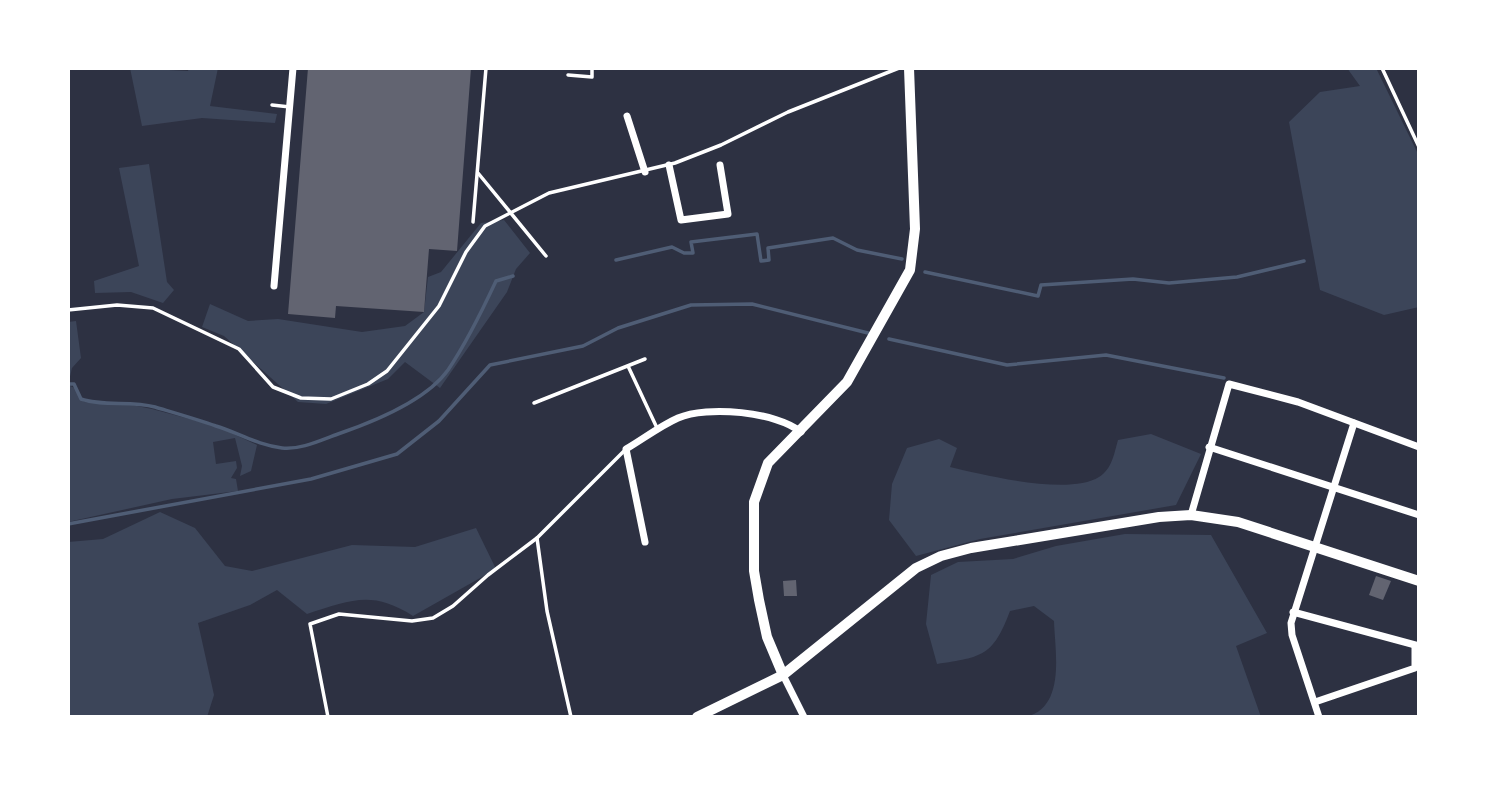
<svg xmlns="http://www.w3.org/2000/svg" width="1487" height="785" font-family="'DM Sans',sans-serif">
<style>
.green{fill:#3c4559}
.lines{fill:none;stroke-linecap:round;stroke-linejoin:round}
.stream{stroke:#4f5d75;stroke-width:3.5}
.building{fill:#626471}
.service{stroke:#fff;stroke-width:3.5}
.minor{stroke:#fff;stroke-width:7}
.tertiary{stroke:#fff;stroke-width:10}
</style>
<rect width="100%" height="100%" fill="#2d3142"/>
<g class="green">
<path d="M130,68L188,71L189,68H218L210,106L277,114L275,123L202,118L142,126Z"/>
<path d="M1347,68H1376L1419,156V307L1384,315L1320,290L1289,122L1320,92L1360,86Z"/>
<path d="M149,164L167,282L174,290L163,303L131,292L95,293L94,281L139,266L119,168Z"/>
<path d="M504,220L530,253L516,269L507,292L440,388L405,362L388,379L326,404L298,402L224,336L202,327L210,304L248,321L278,319L362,332L405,326L424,312L428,277L441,272L481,223Z"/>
<path d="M76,321L81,358L72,368L68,385V322Z"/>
<path d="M68,385L77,389L84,402L127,404L152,409L216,426L257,445L251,471L240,476L242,466L235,438L213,442L216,464L236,461L237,468L231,478L236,479L238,491L172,499L68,522Z"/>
<path d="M1151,434L1201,454L1176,505L980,539L916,556L889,520L892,484L907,448L939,439L957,448L950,467C984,475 1069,496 1099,477C1112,469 1114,454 1118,440Z"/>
<path d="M160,512L195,528L225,566L252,571L352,545L415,547L476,528L496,569L413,616C372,590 351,600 307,614L277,590L250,605L198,623L214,695L207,717H68V542L103,539Z"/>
<path d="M1125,534L1211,535L1267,633L1236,646L1261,717H1026C1066,707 1055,652 1054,621L1034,606L1010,611C993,656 983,657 937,664L926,624L931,575L958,562L1013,559L1056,546Z"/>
</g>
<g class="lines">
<g class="stream">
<path d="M616,260L672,247L684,253H693L691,242L757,234L761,261L769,260L768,248L833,238L857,250L902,259"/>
<path d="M925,272L1038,296L1041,285L1133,279L1169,283L1237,277L1304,261"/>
<path d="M889,339L1007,365L1106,355L1224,378"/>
<path d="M68,384H74L81,399C104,407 131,400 155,407C175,413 196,419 216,426C239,433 257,445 282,448C301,450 321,440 338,434C373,422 426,401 448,370C467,342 482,311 496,281L513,276"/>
<path d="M68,524L311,479L397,454L439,421L490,365L583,346L618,328L691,305L752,304L868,333"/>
</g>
</g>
<g class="building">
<path d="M308,68H471L457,251L429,249L424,312L336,306L335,318L288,314Z"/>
<path d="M1376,576L1391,581L1383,600L1369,595Z"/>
<path d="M796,580L797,596H784L783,581Z"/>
</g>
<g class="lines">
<g class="service">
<path d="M1382,68L1419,147"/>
<path d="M568,75L592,77V68"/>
<path d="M272,105L290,107"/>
<path d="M478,173L546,256"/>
<path d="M473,222L486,68"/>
<path d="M68,310L117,305L153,308L239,349L273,387L301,398L331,399L368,384L387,371L439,306L466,252L485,226L549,193L675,163L721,145L788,112L899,68"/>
<path d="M628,366L657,428"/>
<path d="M534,403L645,359"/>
<path d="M328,717L310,624L339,614L412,621L433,618L453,606L488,575L537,538"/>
<path d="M571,717L547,611L537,538L625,450"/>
</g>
<g class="minor">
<path d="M627,116L645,172"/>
<path d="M669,165L681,220L728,214L720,165"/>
<path d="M274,286L293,68"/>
<path d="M1209,447L1419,515"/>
<path d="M1191,515L1229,384L1298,402L1419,447"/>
<path d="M645,542L626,449C643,439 660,426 678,418C707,405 777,412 801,432"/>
<path d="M1293,612L1419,646"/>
<path d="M783,675L804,717"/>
<path d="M1315,702L1415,668V646"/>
<path d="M1319,717L1292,635L1291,623L1354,423"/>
</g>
<g class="tertiary">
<path d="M783,675L767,637L759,600L754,571V502L768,463L847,382L910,270L915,229L909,68"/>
<path d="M697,717L783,675L916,568L941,556L971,548L1159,517L1191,515L1238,522L1419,581"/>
</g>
</g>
<rect width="1487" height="785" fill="none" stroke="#ffffff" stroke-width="140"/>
</svg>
